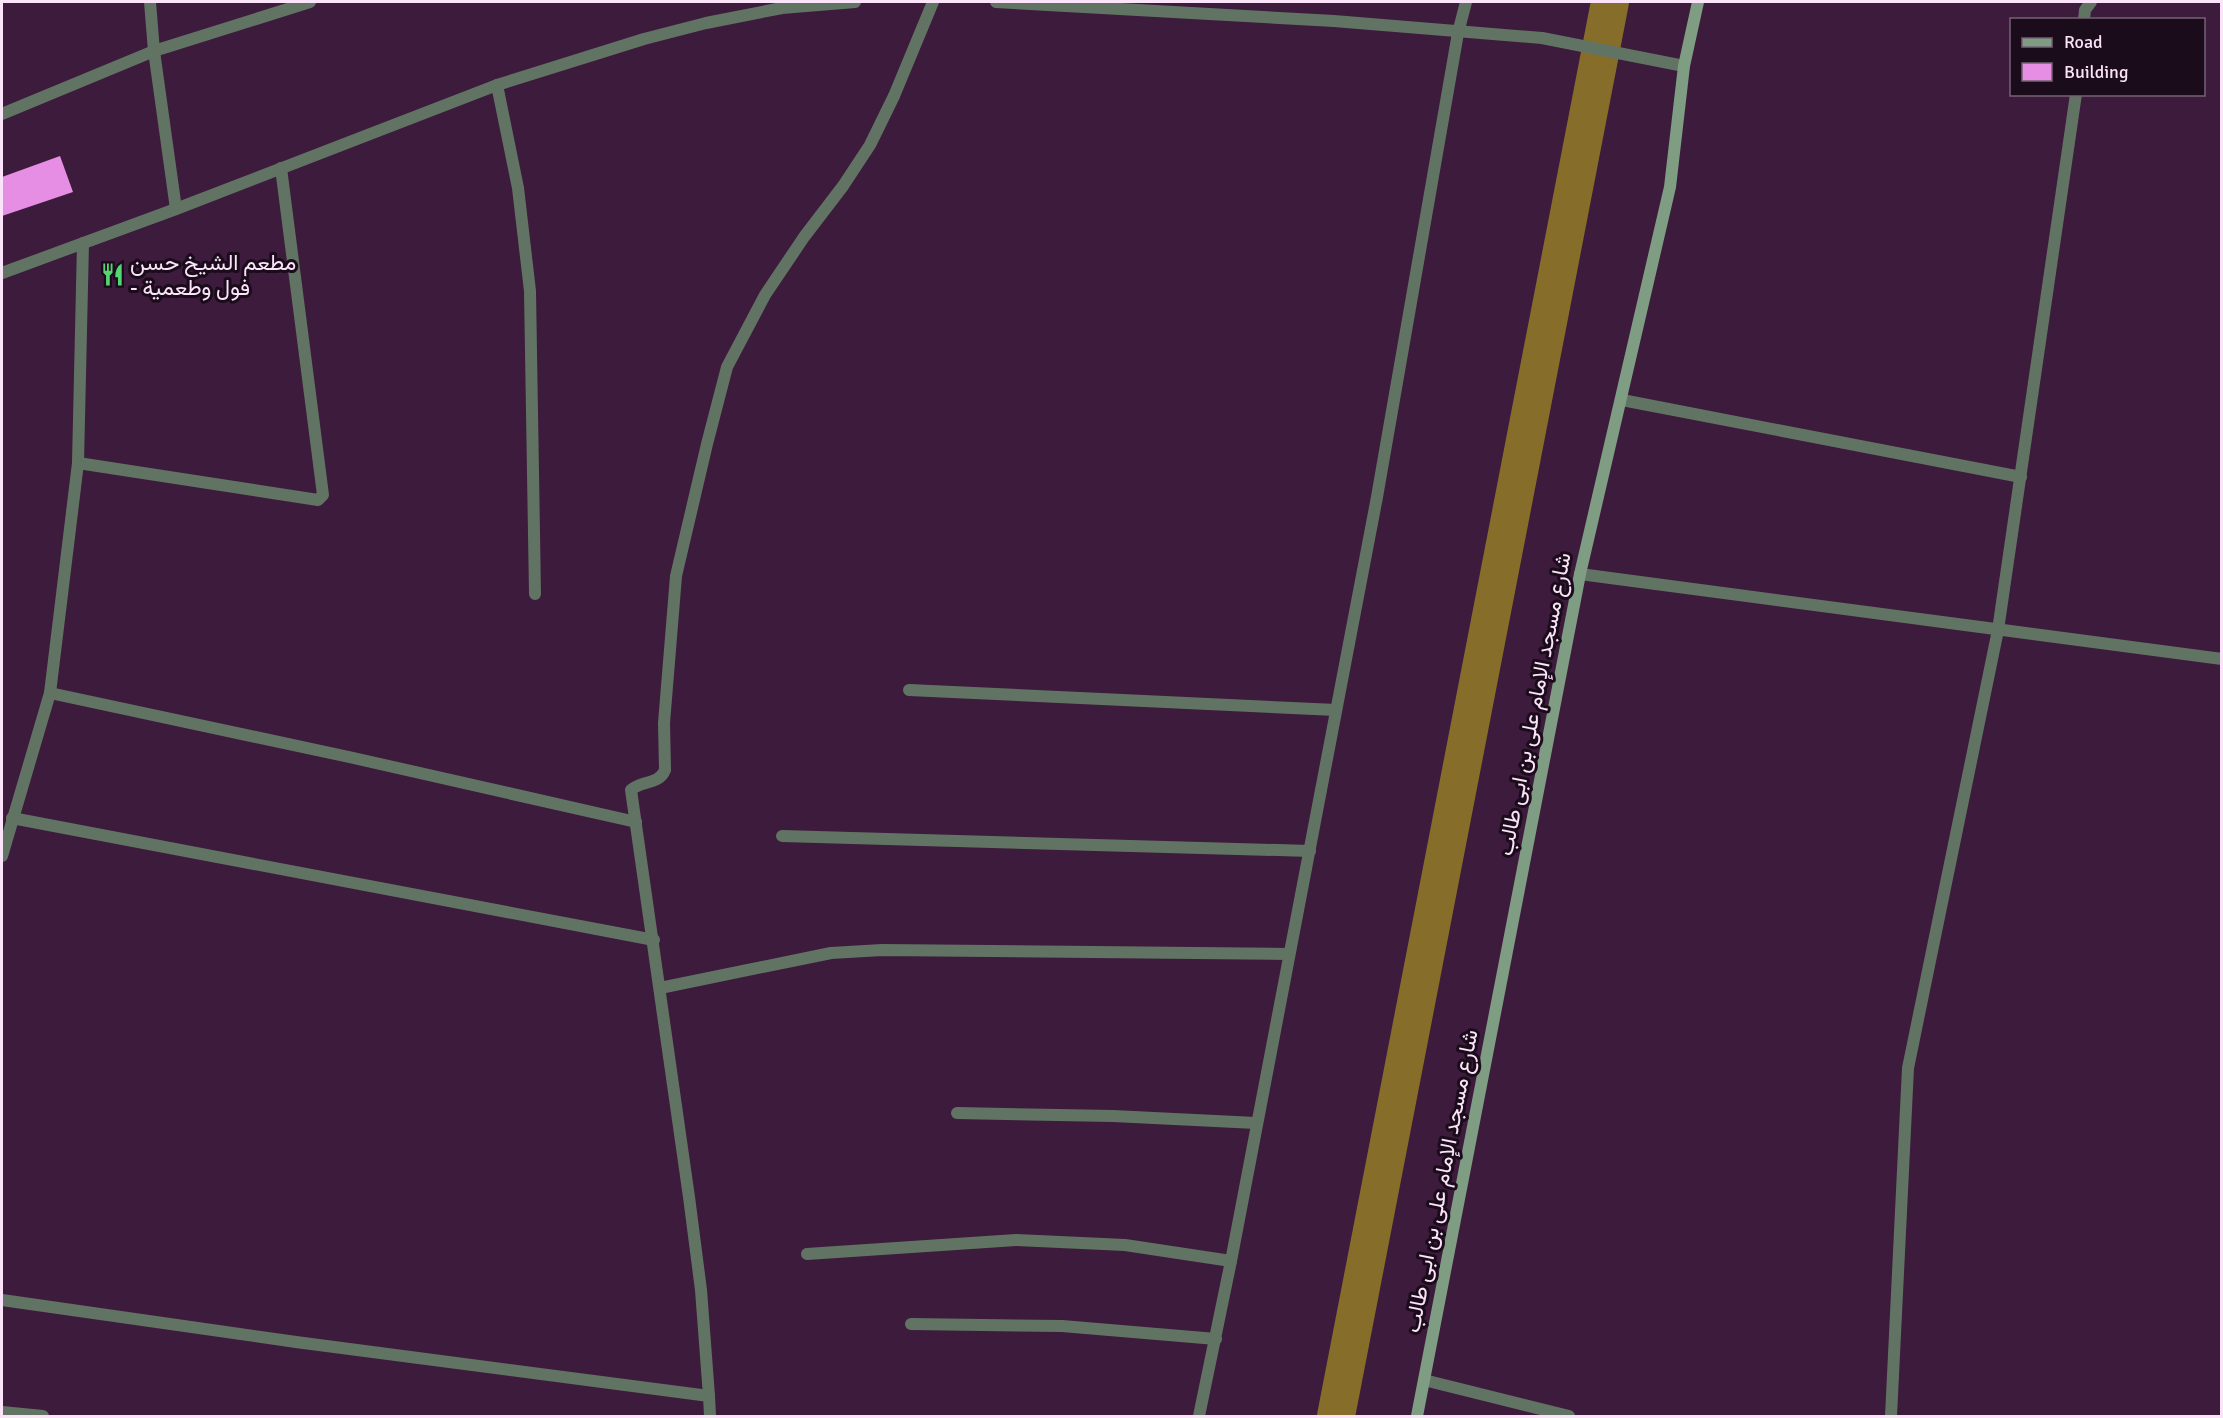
<svg xmlns="http://www.w3.org/2000/svg" width="2223" height="1418" font-family="Signika,Vazirmatn,sans-serif">
<style>
.lines{fill:none;stroke-linecap:round;stroke-linejoin:round}
.canal{stroke:#866d2a;stroke-width:38}
.building{fill:#e68ee3}
.street{stroke:#617463;stroke-width:12}
.secondary{stroke:#7f9d83;stroke-width:12}
.labels{text-anchor:middle;dominant-baseline:central;stroke-width:6;stroke-linejoin:round;paint-order:stroke}
.poi-label{font-size:22px;fill:#fbe4f9;stroke:#1b0c1b;text-anchor:start}
.street-label{font-size:22px;fill:#fbe4f9;stroke:#1b0c1b}
</style>
<rect width="100%" height="100%" fill="#3d1b3c"/>
<g class="lines">
<path class="canal" d="M1336,1416L1610,2"/>
</g>
<path class="building" d="M60,156L73,192L2,216V177Z"/>
<g class="lines">
<g class="street">
<path d="M150,2L154,51L176,209"/>
<path d="M996,2L1334,21L1542,38L1684,66"/>
<path d="M2084,20L2085,10L2091,2"/>
<path d="M497,85L518,188L530,291L535,594"/>
<path d="M2,114L154,51L310,2"/>
<path d="M2,273L176,209L497,85L644,39L706,23L782,8L855,2"/>
<path d="M1622,400L2021,477"/>
<path d="M78,463L318,500L323,495L281,168"/>
<path d="M1580,574L2222,659"/>
<path d="M909,690L1336,710"/>
<path d="M50,693L349,757L636,822"/>
<path d="M12,818L654,940"/>
<path d="M782,836L1310,851"/>
<path d="M2,856L50,693L78,463L83,243"/>
<path d="M660,988L831,953L882,950L1289,954"/>
<path d="M957,1113L1113,1116L1256,1123"/>
<path d="M807,1254L1016,1240L1125,1245L1231,1261"/>
<path d="M2,1300L296,1342L709,1396L710,1416"/>
<path d="M911,1324L1062,1326L1216,1339"/>
<path d="M1424,1380L1569,1416"/>
<path d="M709,1396L701,1290L689,1197L631,790C642,780 659,785 665,770L664,723L676,576L707,444L727,367L765,295L804,237L843,186L870,145L894,96L933,2"/>
<path d="M2,1412L43,1416"/>
<path d="M1199,1416L1231,1261L1377,497L1458,33L1466,2"/>
<path d="M1891,1416L1908,1068L1998,630L2076,94"/>
</g>
<path class="secondary" d="M1417,1416L1580,574L1670,187L1684,66L1698,2"/>
</g>
<defs>
<symbol id="restaurant-bare" viewBox="-9 -9 18 18"><path d="M-5-6h1v4h1v-4h1v4h1v-4h1v5L-1.5 .5V6h-2V.5L-5-1ZM5-6V6H3V1.5H1.5Q1.5-4 5-6Z" fill="#54d672" stroke="#1b0c1b" stroke-width="2.5" paint-order="stroke"/></symbol>
</defs>
<g fill-rule="evenodd">
<use href="#restaurant-bare" x="96" y="258" width="33" height="33"/>
</g>
<g class="labels">
<g class="poi-label">
<text x="130" y="262">مطعم الشيخ حسن<tspan x="130" dy="25">- فول وطعمية</tspan></text>
</g>
<g class="street-label">
<text transform="translate(1534 704) rotate(-79)">شارع مسجد الإمام على بن ابى طالب</text>
<text transform="translate(1441 1181) rotate(-79)">شارع مسجد الإمام على بن ابى طالب</text>
</g>
</g>
<rect width="2223" height="1418" fill="none" stroke="#fbe4f9" stroke-width="6"/>
<rect x="2010" y="18" width="195" height="78" fill="#1b0c1b" stroke="#756274" stroke-width="1.5"/>
<rect x="2022" y="38" width="30" height="9" fill="#7f9d83" stroke="#756274" stroke-width="1.5"/>
<text x="2064" y="48" font-size="18" fill="#fbe4f9">Road</text>
<rect x="2022" y="63" width="30" height="18" fill="#e68ee3" stroke="#756274" stroke-width="1.5"/>
<text x="2064" y="78" font-size="18" fill="#fbe4f9">Building</text>
</svg>
